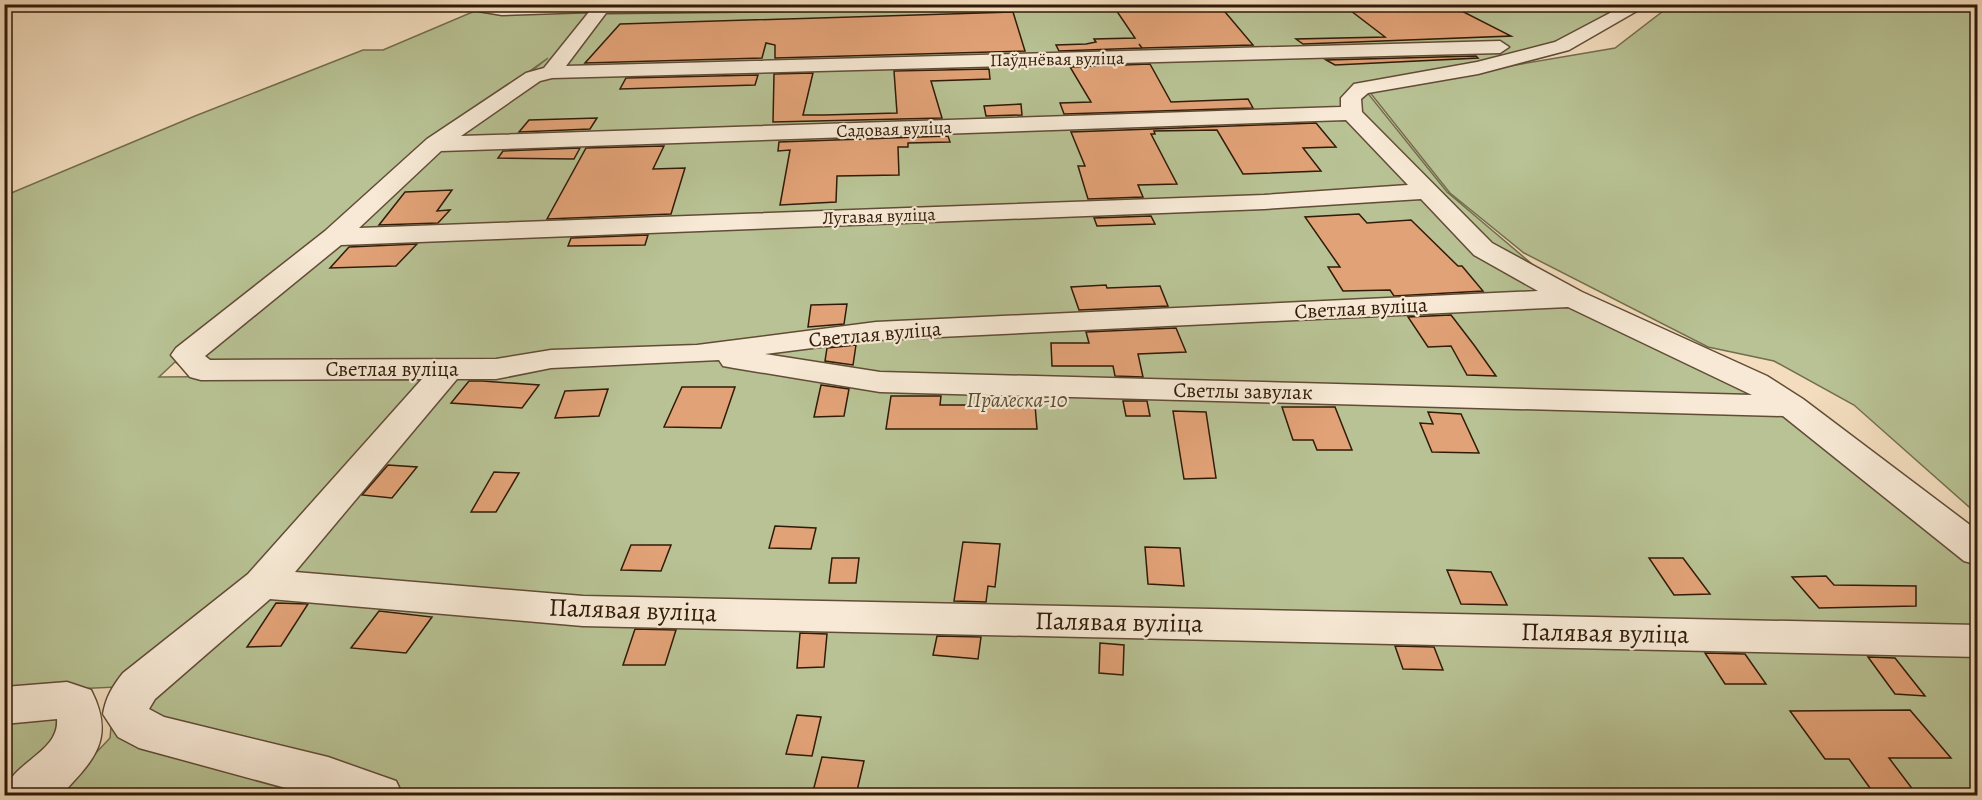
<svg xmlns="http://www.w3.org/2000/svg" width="1982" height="800" font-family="Alegreya,serif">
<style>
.green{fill:#b8c294;stroke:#746e4e;stroke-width:1.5;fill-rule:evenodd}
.building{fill:#e2a277;stroke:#311b08;stroke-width:1.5}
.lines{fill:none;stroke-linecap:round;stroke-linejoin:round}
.minor-casing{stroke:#624c36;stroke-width:3}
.minor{fill:#f7e9d5;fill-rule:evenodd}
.labels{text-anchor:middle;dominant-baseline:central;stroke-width:4.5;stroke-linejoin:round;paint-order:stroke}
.far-street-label{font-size:18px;fill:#311b08;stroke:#f7e9d5}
.street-label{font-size:21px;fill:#311b08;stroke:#f7e9d5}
.park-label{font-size:21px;font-style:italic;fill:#5a4d32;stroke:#f7e9d5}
.near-street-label{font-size:26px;fill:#311b08;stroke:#f7e9d5}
</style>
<rect width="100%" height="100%" fill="#f3ddbe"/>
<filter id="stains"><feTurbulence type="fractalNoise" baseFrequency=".00333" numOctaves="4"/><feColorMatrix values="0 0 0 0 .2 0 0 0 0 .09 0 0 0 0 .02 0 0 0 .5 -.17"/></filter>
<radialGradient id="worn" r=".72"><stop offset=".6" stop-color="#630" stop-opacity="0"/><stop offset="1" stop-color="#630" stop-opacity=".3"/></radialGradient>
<g class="green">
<path d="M489,5H1647L1571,46L1404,84L1615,48L1671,5H1977V514L1854,405L1774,361L1708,347L1524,253L1450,193L1368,90L1366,91L1447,192L1572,298L1749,384L1977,553V795H56L110,738L114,694L117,687L5,692L4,196L195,116L363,50H383ZM548,58L297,258L426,145ZM175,362L194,375L292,376L159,377Z"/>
<path d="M85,693L77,754L5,796V700Z"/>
</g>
<g class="building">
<path d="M1342,4H1448L1511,36L1303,44L1296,39L1385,37Z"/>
<path d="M1220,6L1253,45L1142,48L1139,44L1142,48L1059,51L1056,45L1086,44L1096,42L1094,39L1135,38L1116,10Z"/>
<path d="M1013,12L1025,51L775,58V45L766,43L762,58L585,63L620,24Z"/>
<path d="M1476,56L1478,58L1335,65L1326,60Z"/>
<path d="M1150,64L1171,102L1248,99L1253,108L1064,114L1060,103L1091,102L1070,67Z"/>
<path d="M989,69L990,79L931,81L942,118L773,122L774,74L813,73L803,115H824L897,113L894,71Z"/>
<path d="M758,75L755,85L620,89L626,78Z"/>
<path d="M1021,104L1022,115L986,116L984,106Z"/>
<path d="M597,118L590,129L519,132L529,120Z"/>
<path d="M1316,123L1336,147L1303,148L1321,171L1243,174L1217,130L1154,131L1155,134H1151L1177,184L1138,185L1143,197L1088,199L1078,166H1085L1071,132Z"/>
<path d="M948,136L950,142L908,143V147H898L899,175L837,176L836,202L780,205L790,150L778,151L779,142Z"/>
<path d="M664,146L653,169L685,168L671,214L547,219L586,148Z"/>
<path d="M580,148L574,159L498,158L503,151Z"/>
<path d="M452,190L437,211L450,210L438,223L379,225L405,192Z"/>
<path d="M1359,214L1367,223L1411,220L1458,266H1462L1483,291L1394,296L1390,290L1343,291L1328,267H1340L1305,217Z"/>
<path d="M1151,216L1155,224L1097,226L1094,218Z"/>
<path d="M648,235L645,245L568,246L571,238Z"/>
<path d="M417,244L396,266L330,268L349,247Z"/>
<path d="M1106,285L1107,288L1160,286L1168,306L1079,310L1071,287Z"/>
<path d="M847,304L844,324L808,327L811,305Z"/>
<path d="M1451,315L1474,345L1496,376L1467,375L1451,346L1428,347L1408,317Z"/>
<path d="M1176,328L1186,352L1138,354L1143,377L1115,376L1113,366H1052L1051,343H1089L1086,332Z"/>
<path d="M856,345L853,365L825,361L827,348Z"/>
<path d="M469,381H482L539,385L522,408L451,403Z"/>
<path d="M821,385L849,389L844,416L814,417Z"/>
<path d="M682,387H735L721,428L664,427Z"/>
<path d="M608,389L599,416L555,418L565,391Z"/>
<path d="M891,396H941L940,405H1035L1037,429H886Z"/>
<path d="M1123,401H1147L1150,416H1126Z"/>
<path d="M1282,407H1335L1352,450H1317L1313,440H1293Z"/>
<path d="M1173,411L1206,412L1216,478L1184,479Z"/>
<path d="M1428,412L1461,414L1479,453L1432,452L1420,423L1433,424Z"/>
<path d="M388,465L417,467L392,498L362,495Z"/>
<path d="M494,472L519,473L496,512H471Z"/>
<path d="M775,526L816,528L811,549L769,548Z"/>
<path d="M963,542L1000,544L995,587L988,586L986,602L954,601Z"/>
<path d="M631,545H671L661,571L621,570Z"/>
<path d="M1145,547L1180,548L1184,586L1148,584Z"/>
<path d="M832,558H859L856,583H829Z"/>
<path d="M1649,558H1683L1710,594L1674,595Z"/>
<path d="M1447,570L1491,572L1507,605L1461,604Z"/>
<path d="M1826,576L1834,585L1916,586V606L1819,608L1792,577Z"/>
<path d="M276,603L308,604L281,646L247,647Z"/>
<path d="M379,611L432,617L406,653L351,648Z"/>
<path d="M635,629L676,630L665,665H623Z"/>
<path d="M800,633L827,634L824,667L797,668Z"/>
<path d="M937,636L981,637L978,659L933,655Z"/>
<path d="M1100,643L1124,645L1123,675L1099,673Z"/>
<path d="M1395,646L1434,647L1443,670L1403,669Z"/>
<path d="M1705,653L1745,654L1766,684H1725Z"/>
<path d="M1868,657L1895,658L1925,696L1895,694Z"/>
<path d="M1910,710L1951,758H1889L1917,795H1875L1849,759H1825L1790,711Z"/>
<path d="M797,715L821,717L812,756L786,754Z"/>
<path d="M822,757L864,761L856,795H812Z"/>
</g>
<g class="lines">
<defs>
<g id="minor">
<path d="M458,4H971L963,9L606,13L566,66L1500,41L1509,47L1500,53L552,78L540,81L461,136L1341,107V98L1354,84L1477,62L1555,42L1627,4H1649L1569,50L1478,74L1368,93L1361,99L1362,112L1492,243L1582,292L1767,376L1803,399L1978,531V565L1964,561L1783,416L880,392L734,368L723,366L719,360L551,368L496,379H457L295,572L583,596L1978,625V657L583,626L270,599L155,699L149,709L164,717L328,757L396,781L403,796H315L139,748L118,737L103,714C106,697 112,687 123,673L248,574L422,379L201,380L190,377L171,355L176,348L325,231L427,139L526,73L544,68L589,12L502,15L460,8ZM1346,120L1408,185L1264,195L359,228L441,151ZM1421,199L1474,255L1538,291L876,322L697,345L551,350L496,359L210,360L205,356L341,245L1264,209ZM1568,307L1752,395L880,372L765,354L876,340Z"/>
<path d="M67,682L91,690C116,739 94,760 60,796H4C7,763 60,754 57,719L4,724V687Z"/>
</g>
</defs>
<use href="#minor" class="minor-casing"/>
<use href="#minor" class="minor"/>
</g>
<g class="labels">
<g class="far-street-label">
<text transform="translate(1057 59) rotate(-1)">Паўднёвая вуліца</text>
<text transform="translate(894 129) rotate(-2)">Садовая вуліца</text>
<text transform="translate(879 216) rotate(-2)">Лугавая вуліца</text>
</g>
<g class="street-label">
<text transform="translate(1361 308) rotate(-3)">Светлая вуліца</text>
<text transform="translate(875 334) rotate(-5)">Светлая вуліца</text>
<text x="392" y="369">Светлая вуліца</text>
<text transform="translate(1243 391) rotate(1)">Светлы завулак</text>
</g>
<g class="park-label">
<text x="1017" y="400">Пралеска-10</text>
</g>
<g class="near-street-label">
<text transform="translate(633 610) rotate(2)">Палявая вуліца</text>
<text transform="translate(1119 622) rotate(1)">Палявая вуліца</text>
<text transform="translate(1605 633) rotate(1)">Палявая вуліца</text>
</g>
</g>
<rect width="1982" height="800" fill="none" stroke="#f3ddbe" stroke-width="24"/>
<rect x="6" y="6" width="1970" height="788" fill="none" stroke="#311b08" stroke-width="3"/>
<rect x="12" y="12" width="1958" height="776" fill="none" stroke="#311b08" stroke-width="1.5"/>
<rect width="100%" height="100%" filter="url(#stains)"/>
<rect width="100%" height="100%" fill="url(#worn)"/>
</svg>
